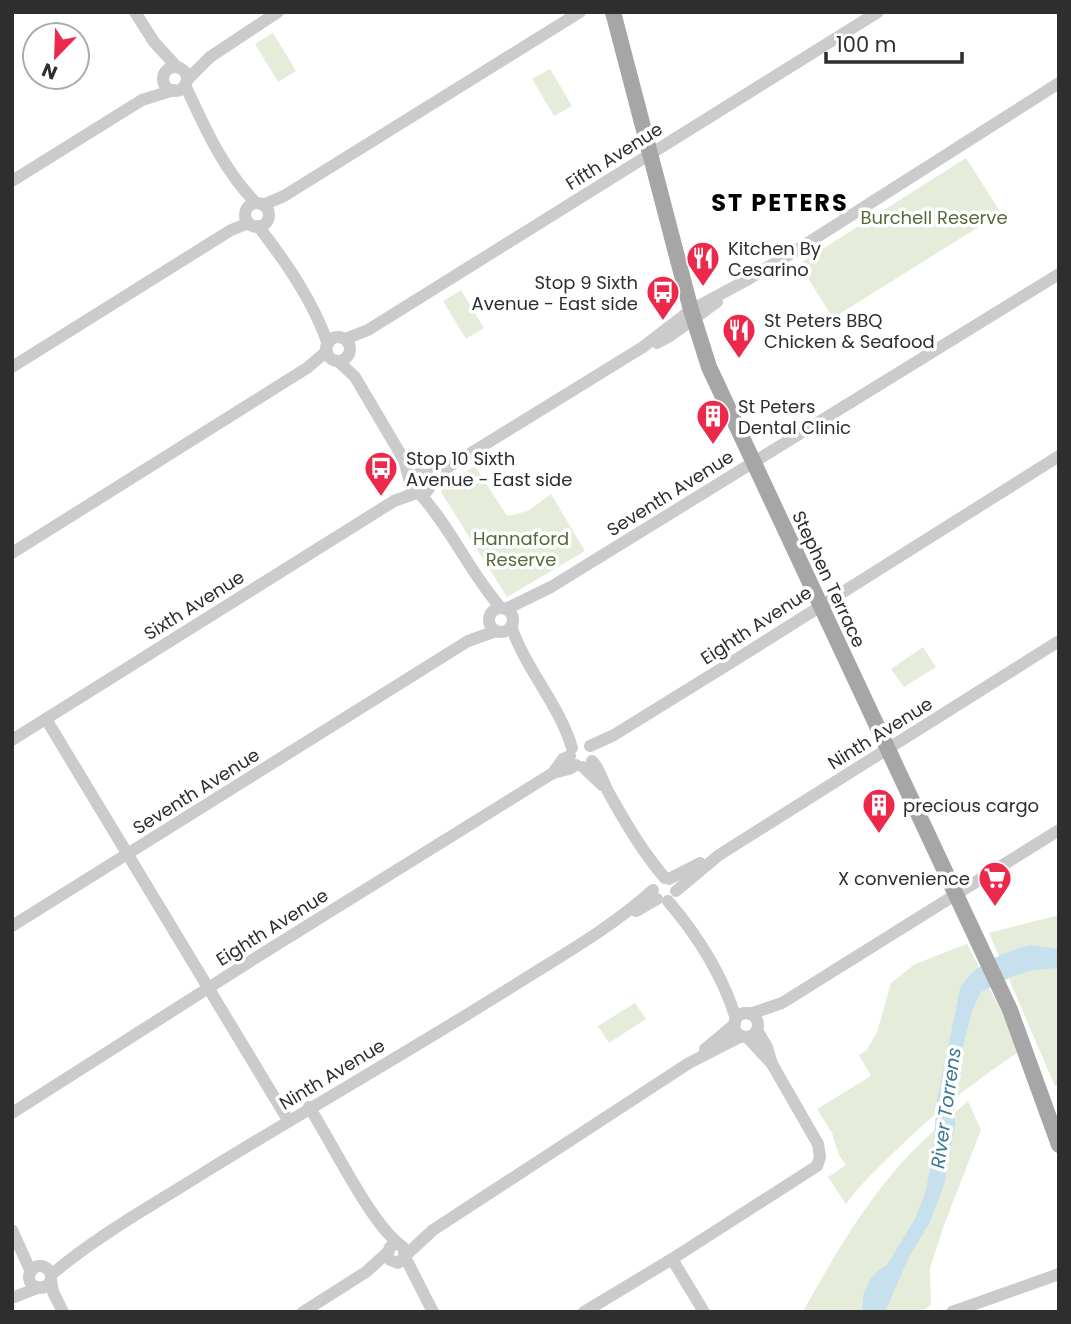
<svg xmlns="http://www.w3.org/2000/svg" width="1071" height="1324" font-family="Poppins,sans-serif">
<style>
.green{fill:#e5ecda}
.water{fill:#c6e1ed}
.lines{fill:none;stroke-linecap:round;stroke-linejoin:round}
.minor{stroke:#cbcbcb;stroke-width:12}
.major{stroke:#a6a6a6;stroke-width:16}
.labels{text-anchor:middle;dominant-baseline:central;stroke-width:7;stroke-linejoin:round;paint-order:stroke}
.street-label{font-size:18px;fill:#2e2e2e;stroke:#fff}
.park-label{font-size:18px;fill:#556b39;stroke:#fff}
.poi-label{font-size:18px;fill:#2e2e2e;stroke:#fff;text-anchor:start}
.water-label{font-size:19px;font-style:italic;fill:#397992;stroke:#fff}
.district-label{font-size:24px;font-weight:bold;letter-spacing:2px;fill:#000;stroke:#fff}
</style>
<rect width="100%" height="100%" fill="#fff"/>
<g class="green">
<path d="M273,33L296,71L278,82L255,44Z"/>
<path d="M550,69L572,106L554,116L532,79Z"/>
<path d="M966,158L1001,213L833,318L799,264Z"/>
<path d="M461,290L484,328L466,339L443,301Z"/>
<path d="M475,466L507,516L528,511L551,494L585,551L507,597L441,492L443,486Z"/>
<path d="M923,647L936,667L904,687L891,669Z"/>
<path d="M1059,915V1085L1055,1086L989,933Z"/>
<path d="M967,944L1005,1019L1017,1053C969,1085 927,1119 886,1160C872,1174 858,1187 846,1204L828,1177L846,1165L839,1155L832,1133L817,1109L871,1076L859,1055L867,1050L877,1032L891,983L915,964Z"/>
<path d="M635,1003L646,1019L609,1043L598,1026Z"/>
<path d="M968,1101L981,1130L944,1225L930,1268L931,1305L920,1312H803C833,1257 865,1202 908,1156C927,1136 948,1119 968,1101Z"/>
</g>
<path class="water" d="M1029,945L1059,949V968L1033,970L1011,977L981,992L972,1011L956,1074L953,1092L955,1124L944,1185L930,1222L909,1257L885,1312H862L864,1292L870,1280L877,1271L887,1265L915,1219L925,1193L932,1161L937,1100L960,989C973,964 1003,953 1029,945Z"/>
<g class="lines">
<g class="minor">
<path d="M135,12L154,42L177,67"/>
<circle cx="175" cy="79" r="12"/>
<path d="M187,80L210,57L278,12"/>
<path d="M185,85C204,126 223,170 256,203"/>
<path d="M12,181L142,100L174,90"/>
<circle cx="257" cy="215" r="12"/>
<path d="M263,205L284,196L580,12"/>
<path d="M258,226C286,262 313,301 328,344"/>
<circle cx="338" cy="349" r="12"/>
<path d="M345,339L368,330L878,12"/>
<path d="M657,343L670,336L717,302"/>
<path d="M338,361L355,377L404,460L410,482"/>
<path d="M12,367L231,230L249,223"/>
<circle cx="420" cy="484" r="10"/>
<path d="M425,476L445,469L643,347L691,310L745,281L795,251L1059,83"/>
<path d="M420,494C451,528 470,573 501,608"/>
<path d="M12,553L307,368L327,351"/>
<circle cx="501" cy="620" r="12"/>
<path d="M506,609L551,587L1059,274"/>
<path d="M511,626C526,670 559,704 572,748"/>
<path d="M46,719L288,1120"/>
<path d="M12,740L394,501L416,493"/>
<path d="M590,746L614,735L732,662L1059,456"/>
<path d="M592,761C601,770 603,784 610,795C626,824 643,853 665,878"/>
<path d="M583,767L602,785"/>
<path d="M553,773L563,759L570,756"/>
<path d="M669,879L700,863"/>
<path d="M676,891L719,855L1059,641"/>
<path d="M668,901C697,935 723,976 736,1019"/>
<path d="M636,911L657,899"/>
<path d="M12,926L468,641L496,631"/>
<circle cx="746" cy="1025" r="12"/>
<path d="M750,1014L782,1003L1059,830"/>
<path d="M757,1030L767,1047L772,1064"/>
<path d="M705,1049L735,1024"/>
<path d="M309,1107C332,1142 372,1227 403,1247L405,1257L398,1263L390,1260L387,1256L390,1247L396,1244"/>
<path d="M12,1113L257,957L553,773L569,769L576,765"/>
<path d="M12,1230L31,1272"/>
<path d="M405,1256L433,1230L689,1063L742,1036"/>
<path d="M405,1257L433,1312"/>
<path d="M672,1259L704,1312"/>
<circle cx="40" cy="1277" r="11"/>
<path d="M51,1275C98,1235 153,1205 205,1172C309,1108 415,1048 518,983C564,954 612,927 653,890"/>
<path d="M51,1280L53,1292L63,1312"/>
<path d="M12,1298L40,1287"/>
<path d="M303,1312L366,1272L387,1253"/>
<path d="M584,1312L672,1259L817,1166L820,1157L818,1144L772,1064L747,1037"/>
<path d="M952,1312L1059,1274"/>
</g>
<path class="major" d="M613,12L691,310L709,367L1010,1010L1059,1145"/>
</g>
<defs>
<symbol id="restaurant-pin" viewBox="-11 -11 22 30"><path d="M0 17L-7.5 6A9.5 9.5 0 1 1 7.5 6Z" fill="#ec294a" stroke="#fff"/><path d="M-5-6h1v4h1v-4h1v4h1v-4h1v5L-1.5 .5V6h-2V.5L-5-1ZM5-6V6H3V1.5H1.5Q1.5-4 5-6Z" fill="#fff"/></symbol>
<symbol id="bus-pin" viewBox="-11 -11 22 30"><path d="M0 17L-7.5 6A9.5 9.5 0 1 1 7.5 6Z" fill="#ec294a" stroke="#fff"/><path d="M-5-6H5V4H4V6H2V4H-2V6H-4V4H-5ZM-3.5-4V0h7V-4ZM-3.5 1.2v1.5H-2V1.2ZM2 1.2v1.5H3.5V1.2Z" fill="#fff"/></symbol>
<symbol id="building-pin" viewBox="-11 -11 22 30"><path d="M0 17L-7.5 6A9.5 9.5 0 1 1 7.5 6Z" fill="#ec294a" stroke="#fff"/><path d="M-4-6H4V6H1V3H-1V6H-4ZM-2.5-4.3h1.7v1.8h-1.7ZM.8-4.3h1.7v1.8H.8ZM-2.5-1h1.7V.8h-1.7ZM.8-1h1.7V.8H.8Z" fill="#fff"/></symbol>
<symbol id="supermarket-pin" viewBox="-11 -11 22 30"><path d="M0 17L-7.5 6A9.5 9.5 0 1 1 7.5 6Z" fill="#ec294a" stroke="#fff"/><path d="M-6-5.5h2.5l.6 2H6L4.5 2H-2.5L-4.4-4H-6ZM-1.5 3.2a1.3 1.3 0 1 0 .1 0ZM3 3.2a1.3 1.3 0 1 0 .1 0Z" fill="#fff"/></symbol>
</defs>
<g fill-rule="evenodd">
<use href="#restaurant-pin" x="684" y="239" width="38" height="52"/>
<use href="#bus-pin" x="644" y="273" width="38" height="52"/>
<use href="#restaurant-pin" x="720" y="311" width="38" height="52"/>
<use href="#building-pin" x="694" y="397" width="38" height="52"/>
<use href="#bus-pin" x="362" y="449" width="38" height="52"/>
<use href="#building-pin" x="860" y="786" width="38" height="52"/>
<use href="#supermarket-pin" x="976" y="859" width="38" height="52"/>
</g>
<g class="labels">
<g class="street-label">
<text transform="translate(614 156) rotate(-32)">Fifth Avenue</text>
<text transform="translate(670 493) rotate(-32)">Seventh Avenue</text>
<text transform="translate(829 579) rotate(65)">Stephen Terrace</text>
<text transform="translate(194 605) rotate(-32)">Sixth Avenue</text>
<text transform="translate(756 625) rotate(-33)">Eighth Avenue</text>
<text transform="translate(880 733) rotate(-32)">Ninth Avenue</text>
<text transform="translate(196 791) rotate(-32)">Seventh Avenue</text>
<text transform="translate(272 927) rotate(-32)">Eighth Avenue</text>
<text transform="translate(332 1074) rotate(-31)">Ninth Avenue</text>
</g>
<g class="park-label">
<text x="934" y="217">Burchell Reserve</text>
<text x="521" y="538">Hannaford<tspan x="521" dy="21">Reserve</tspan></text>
</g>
<g class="poi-label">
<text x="728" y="248">Kitchen By<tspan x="728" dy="21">Cesarino</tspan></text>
<text x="638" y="282" text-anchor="end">Stop 9 Sixth<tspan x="638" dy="21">Avenue - East side</tspan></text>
<text x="764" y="320">St Peters BBQ<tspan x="764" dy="21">Chicken &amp; Seafood</tspan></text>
<text x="738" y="406">St Peters<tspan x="738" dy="21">Dental Clinic</tspan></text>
<text x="406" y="458">Stop 10 Sixth<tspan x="406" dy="21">Avenue - East side</tspan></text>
<text x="903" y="805">precious cargo</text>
<text x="970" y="878" text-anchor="end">X convenience</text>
</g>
<g class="water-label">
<text transform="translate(946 1108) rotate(-82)">River Torrens</text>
</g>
<g class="district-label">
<text x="780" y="202">ST PETERS</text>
</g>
</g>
<rect width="1071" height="1324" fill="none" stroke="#2e2e2e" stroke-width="28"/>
<g transform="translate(56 56) rotate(203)"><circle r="33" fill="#ffffff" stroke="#ababab" stroke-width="2"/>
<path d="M0-5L12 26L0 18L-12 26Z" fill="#ec294a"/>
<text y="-10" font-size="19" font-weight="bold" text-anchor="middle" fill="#2e2e2e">N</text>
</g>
<path d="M826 52v10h136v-10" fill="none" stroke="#2e2e2e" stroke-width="3.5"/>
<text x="836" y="52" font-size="21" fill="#2e2e2e" stroke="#ffffff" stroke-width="5" paint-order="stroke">100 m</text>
</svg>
